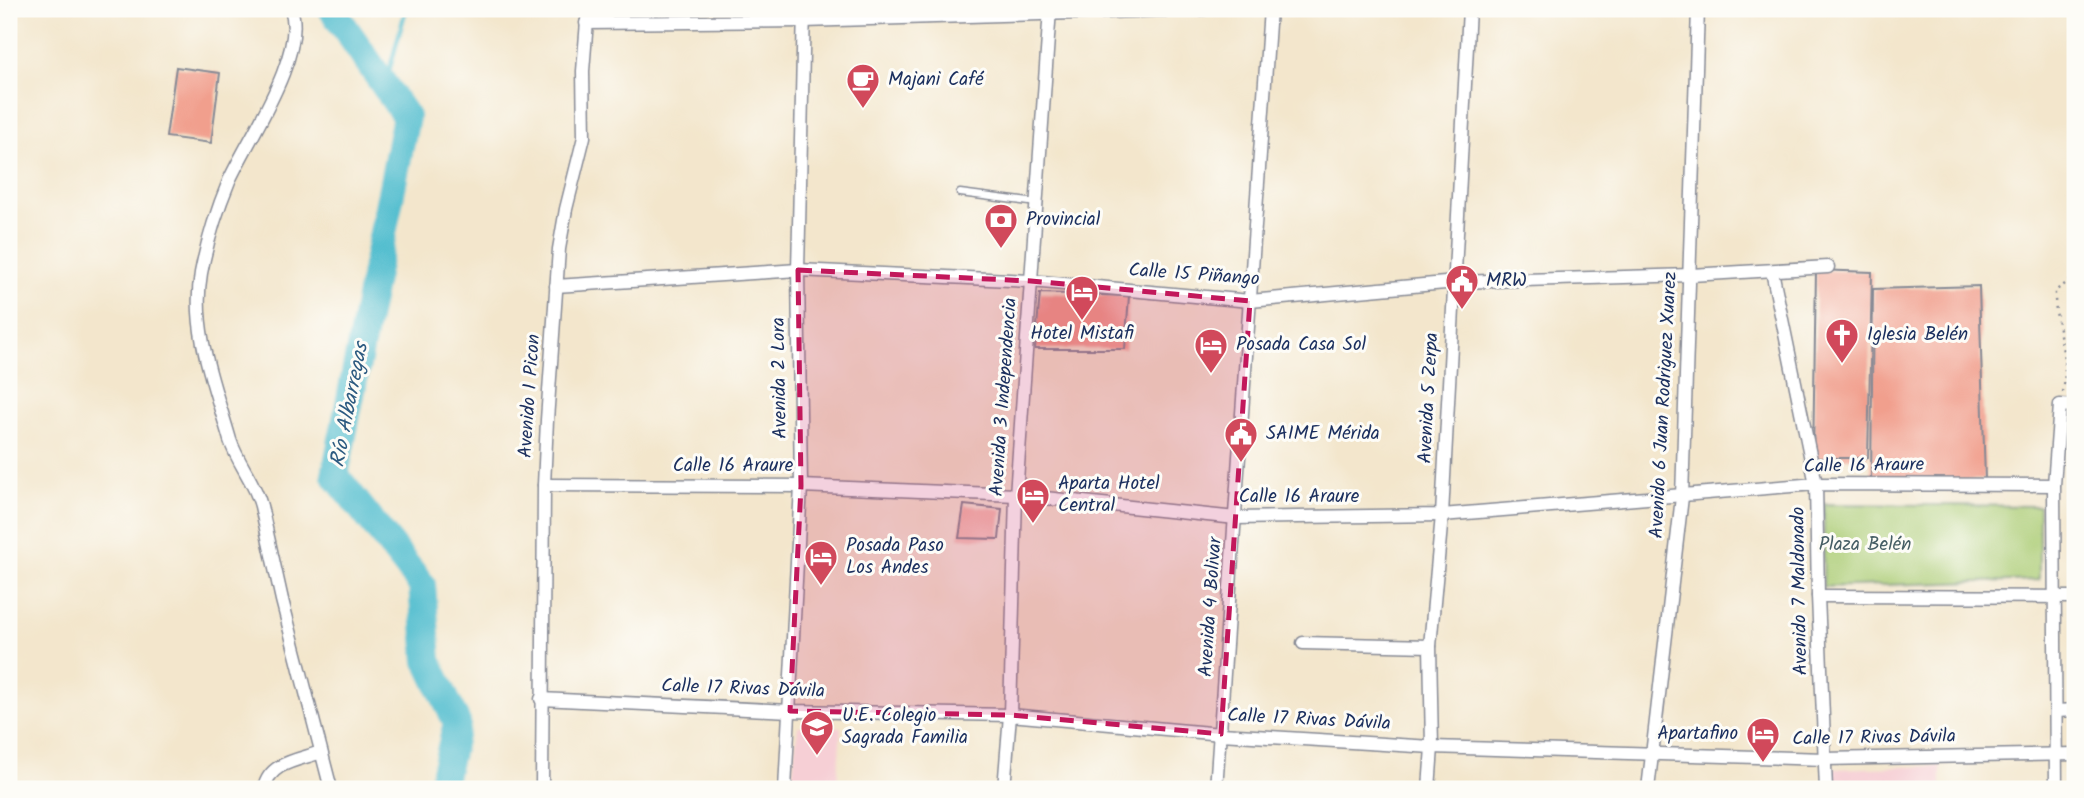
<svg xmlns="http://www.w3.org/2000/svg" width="2084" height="798" font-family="Kalam,sans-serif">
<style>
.built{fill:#f6cfd5}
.green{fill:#abcc74;stroke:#637e69;stroke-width:2}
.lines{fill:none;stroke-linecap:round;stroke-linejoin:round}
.stream{stroke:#53becf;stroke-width:4.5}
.river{stroke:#53becf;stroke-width:28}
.building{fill:#f19f8d}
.service-casing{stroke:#878a95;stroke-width:9}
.minor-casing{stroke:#878a95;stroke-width:15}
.path{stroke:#878a95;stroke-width:2.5;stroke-dasharray:2 5;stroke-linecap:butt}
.service{stroke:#fff;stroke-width:6}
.minor{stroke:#fff;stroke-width:12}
.marked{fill:#c2185b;fill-opacity:0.2;stroke:#c2185b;stroke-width:5;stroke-dasharray:14 9;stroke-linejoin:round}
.labels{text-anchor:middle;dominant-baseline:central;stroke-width:6;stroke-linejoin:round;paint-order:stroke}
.poi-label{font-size:19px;fill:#1b2f5e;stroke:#fdfcf7;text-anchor:start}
.street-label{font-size:19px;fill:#1b2f5e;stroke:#fdfcf7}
.park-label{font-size:19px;fill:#465e65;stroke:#fdfcf7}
.water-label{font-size:21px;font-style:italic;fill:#2c5a80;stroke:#fdfcf7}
</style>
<rect width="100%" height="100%" fill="#fdfcf7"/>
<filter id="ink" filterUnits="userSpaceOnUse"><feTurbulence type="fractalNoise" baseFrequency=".0143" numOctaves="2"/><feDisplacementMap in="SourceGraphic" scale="14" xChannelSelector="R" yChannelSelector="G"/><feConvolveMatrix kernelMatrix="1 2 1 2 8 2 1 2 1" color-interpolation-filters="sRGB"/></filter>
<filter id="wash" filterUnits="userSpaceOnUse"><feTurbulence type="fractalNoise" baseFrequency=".00686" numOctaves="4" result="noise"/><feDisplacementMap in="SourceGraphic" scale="28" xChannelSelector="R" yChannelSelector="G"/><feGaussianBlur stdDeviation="1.57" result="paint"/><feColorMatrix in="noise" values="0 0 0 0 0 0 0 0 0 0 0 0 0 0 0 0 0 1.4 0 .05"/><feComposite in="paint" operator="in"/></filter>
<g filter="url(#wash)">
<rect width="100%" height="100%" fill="#f3e6cc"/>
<g class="built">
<path d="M798,726L841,727L837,786L929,789H791Z"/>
<path d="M1941,766V789H1831V769Z"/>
</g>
<path class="green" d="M1824,504L2039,506V580L1823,587Z"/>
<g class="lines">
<path class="stream" d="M385,86L406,9"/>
<path class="river" d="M332,9L406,117L335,475L422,585L428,661L457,723L441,789"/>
</g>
<g id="blocks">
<g class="building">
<path d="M176,67L220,73L211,143L166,137Z"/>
<path d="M1816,270L1872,272L1868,458H1813Z"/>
<path d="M1979,286L1985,480L1871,481L1873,289Z"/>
<path d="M1040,293L1129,296L1125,349H1035Z"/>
<path d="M964,505L1002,509L999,539L959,538Z"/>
</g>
</g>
</g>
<g filter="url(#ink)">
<use href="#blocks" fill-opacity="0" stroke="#878a95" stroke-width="2"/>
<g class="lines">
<defs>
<path id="service" d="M960,193L1037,203"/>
<g id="minor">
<path d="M291,9C307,54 248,139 229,181C217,210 207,242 201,273C191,330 215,387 230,440C238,464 255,482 261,506L282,600L331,789"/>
<path d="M586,23L804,21L1204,9"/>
<path d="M1772,271L1816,484L1818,596L1826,789"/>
<path d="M556,286L798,270L1031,281L1250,301L1456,282L1691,275L1828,267"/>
<path d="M544,485L801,486L1016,495L1236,518L1442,515L1816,484L2054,485"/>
<path d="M1818,596L2075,597"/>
<path d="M1303,643L1430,646"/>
<path d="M541,699L790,711L1010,715L1221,734L1432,747L1824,759L2075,754"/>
<path d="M2056,711L2075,710"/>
<path d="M264,789C269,762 299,760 321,752"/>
<path d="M542,789L544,485L547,420L559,249L566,209L584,137L583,71L588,9"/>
<path d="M785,789L801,486L798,270L804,9"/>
<path d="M1004,789L1010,715L1016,495L1050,9"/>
<path d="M1216,789L1270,9"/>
<path d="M1429,789L1432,747L1430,646L1442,515L1469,9"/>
<path d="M1648,789L1682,497L1698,9"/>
<path d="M2056,789L2054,485L2060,405L2075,406"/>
</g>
</defs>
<use href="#service" class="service-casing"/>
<use href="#minor" class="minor-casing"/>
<path class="path" d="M2063,392C2070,358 2054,325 2055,291L2075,277"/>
<use href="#service" class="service"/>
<use href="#minor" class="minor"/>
</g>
</g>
<path class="marked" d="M798,270L1031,281L1250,301L1221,734L1010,715L790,711L801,486Z"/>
<defs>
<symbol id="cafe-pin" viewBox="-11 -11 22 30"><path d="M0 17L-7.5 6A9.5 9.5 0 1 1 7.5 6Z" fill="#d1495b" stroke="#fdfcf7"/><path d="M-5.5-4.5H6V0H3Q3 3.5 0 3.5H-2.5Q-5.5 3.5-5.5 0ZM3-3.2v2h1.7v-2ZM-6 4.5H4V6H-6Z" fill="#fff"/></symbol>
<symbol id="bank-pin" viewBox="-11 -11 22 30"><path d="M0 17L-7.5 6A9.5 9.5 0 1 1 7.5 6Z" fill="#d1495b" stroke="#fdfcf7"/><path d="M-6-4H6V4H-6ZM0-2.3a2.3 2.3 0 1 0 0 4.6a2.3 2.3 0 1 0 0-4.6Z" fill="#fff"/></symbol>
<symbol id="civic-pin" viewBox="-11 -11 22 30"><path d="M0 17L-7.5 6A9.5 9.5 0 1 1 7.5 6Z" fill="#d1495b" stroke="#fdfcf7"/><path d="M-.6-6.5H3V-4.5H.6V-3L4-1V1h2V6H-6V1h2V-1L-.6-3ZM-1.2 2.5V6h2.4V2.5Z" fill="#fff"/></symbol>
<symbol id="hotel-pin" viewBox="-11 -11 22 30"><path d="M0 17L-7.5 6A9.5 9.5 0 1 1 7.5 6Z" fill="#d1495b" stroke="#fdfcf7"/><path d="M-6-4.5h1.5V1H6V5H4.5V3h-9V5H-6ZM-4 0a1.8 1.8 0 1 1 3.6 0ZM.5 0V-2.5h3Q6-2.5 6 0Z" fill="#fff"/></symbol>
<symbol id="church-pin" viewBox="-11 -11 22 30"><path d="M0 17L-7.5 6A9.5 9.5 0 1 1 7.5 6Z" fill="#d1495b" stroke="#fdfcf7"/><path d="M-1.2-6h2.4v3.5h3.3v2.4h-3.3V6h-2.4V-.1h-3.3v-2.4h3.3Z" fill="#fff"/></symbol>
<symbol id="school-pin" viewBox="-11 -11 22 30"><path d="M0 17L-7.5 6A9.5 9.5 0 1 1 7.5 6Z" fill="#d1495b" stroke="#fdfcf7"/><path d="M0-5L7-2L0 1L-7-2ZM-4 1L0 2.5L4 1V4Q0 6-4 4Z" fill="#fff"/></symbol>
</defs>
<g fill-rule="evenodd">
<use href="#cafe-pin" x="844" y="61" width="38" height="52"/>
<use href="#bank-pin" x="982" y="201" width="38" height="52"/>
<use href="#civic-pin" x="1443" y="262" width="38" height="52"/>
<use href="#hotel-pin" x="1063" y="273" width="38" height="52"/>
<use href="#church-pin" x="1823" y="316" width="38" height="52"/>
<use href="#hotel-pin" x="1192" y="326" width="38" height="52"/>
<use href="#civic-pin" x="1222" y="415" width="38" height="52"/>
<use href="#hotel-pin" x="1014" y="476" width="38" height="52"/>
<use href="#hotel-pin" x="802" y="538" width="38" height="52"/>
<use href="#school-pin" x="798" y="708" width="38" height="52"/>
<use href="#hotel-pin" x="1744" y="715" width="38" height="52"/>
</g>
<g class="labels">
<g class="poi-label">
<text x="888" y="80">Majani Café</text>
<text x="1026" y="220">Provincial</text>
<text x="1486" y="281">MRW</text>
<text x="1082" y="334" text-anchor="middle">Hotel Mistafi</text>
<text x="1867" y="335">Iglesia Belén</text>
<text x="1236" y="345">Posada Casa Sol</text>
<text x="1266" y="434">SAIME Mérida</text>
<text x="1058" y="484">Aparta Hotel<tspan x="1058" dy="22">Central</tspan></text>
<text x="846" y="546">Posada Paso<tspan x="846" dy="22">Los Andes</tspan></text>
<text x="842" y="716">U.E. Colegio<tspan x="842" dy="22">Sagrada Familia</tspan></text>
<text x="1738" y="734" text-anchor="end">Apartafino</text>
</g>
<g class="street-label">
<text transform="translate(1194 275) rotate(4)">Calle 15 Piñango</text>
<text transform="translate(780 378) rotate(-91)">Avenida 2 Lora</text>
<text transform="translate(530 396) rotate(-86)">Avenido 1 Picon</text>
<text transform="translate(1004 397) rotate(-86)">Avenida 3 Independencia</text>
<text transform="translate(1429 398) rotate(-87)">Avenida 5 Zerpa</text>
<text transform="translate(1664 405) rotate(-87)">Avenido 6 Juan Rodriguez Xuarez</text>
<text x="733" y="466">Calle 16 Araure</text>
<text transform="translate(1864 466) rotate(-1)">Calle 16 Araure</text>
<text x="1299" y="497">Calle 16 Araure</text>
<text transform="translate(1800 591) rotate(-91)">Avenido 7 Maldonado</text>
<text transform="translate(1211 607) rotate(-86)">Avenida 4 Bolivar</text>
<text transform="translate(743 689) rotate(2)">Calle 17 Rivas Dávila</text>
<text transform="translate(1309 720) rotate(3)">Calle 17 Rivas Dávila</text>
<text transform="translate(1874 738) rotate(-1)">Calle 17 Rivas Dávila</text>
</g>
<g class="park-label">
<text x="1865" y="545">Plaza Belén</text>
</g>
<g class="water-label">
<text transform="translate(350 405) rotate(-79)">Río Albarregas</text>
</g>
</g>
<rect width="2084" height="798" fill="none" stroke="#fdfcf7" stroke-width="35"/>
</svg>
